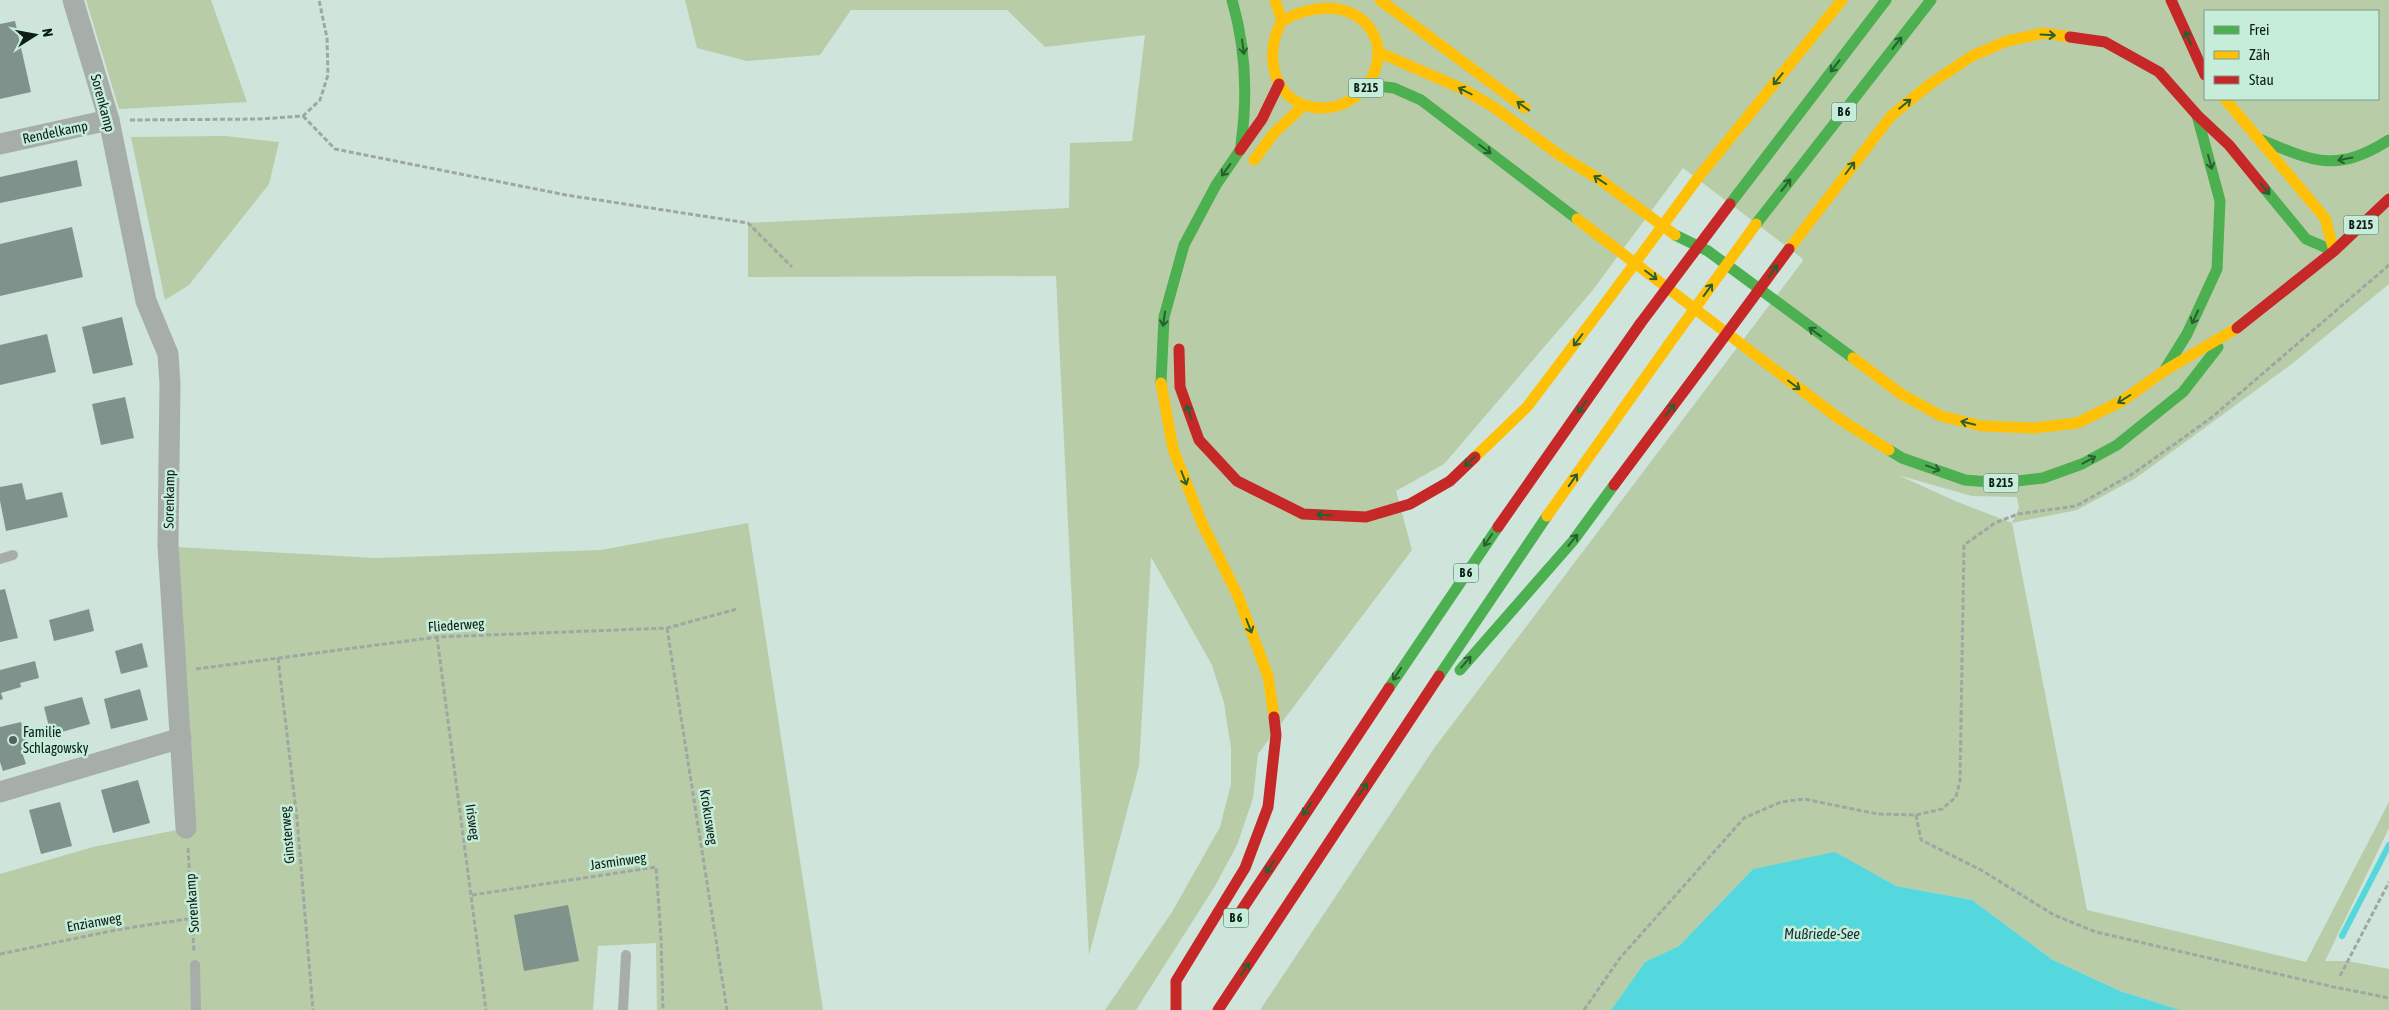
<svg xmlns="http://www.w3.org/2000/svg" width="2389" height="1010" font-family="'Asap Condensed',sans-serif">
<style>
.green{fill:#b8cca8;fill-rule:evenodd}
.water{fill:#55d7de}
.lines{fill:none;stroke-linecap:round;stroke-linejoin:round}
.stream{stroke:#55d7de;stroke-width:6}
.building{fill:#80928c}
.path{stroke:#9fa7a2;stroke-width:3;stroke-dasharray:5 2.5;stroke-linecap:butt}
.lane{stroke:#a7aea9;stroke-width:10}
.street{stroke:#a7aea9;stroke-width:21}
.fast{stroke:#4caf50;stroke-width:11}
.slow{stroke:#ffc107;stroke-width:11}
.jam{stroke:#c62828;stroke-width:11}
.slow-bridge{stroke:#ffc107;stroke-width:11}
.jam-bridge{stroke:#c62828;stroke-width:11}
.oneway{stroke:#2a5f31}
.poi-dot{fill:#52635b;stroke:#c6edda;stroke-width:2}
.labels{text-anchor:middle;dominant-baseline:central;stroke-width:5;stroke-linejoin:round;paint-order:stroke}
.shield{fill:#c6edda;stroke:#465b52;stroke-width:1}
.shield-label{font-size:12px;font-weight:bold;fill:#0f1d17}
.street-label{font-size:14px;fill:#0f1d17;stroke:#c6edda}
.poi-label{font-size:14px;fill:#0f1d17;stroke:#c6edda;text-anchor:start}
.water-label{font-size:15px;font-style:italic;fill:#163032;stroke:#c6edda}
</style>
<rect width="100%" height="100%" fill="#cfe4da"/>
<g class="green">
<path d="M86,0H211L247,102L119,109Z"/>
<path d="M685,0H2389V284L2293,363L2136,478L2077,510L2012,523L2087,910L2306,962L2389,802V828L2325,961H2347L2389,969V1010H2180L2120,991L2053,960L1972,900L1896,886L1876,875L1753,869L1679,946L1645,962L1611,1010H1260L1435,747L1802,262L1803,259L1683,168L1592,291L1444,464L1396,491L1412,550L1258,754L1253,798L1237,845L1215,886L1136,1010H1105L1172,912L1220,827L1231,784V748L1224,703L1212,665L1151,557L1139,766L1089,955L1056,276L748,277V223L1069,208L1070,143L1132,141L1145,35L1045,47L1007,10H851L820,55L747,61L697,48ZM2205,11H2378V99H2205ZM1898,475L1972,496L2017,497L2019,508L2012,523L1955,501Z"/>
<path d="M225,136L279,142L269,184L189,285L165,300L131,137Z"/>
<path d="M748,523L823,1010H657L656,943L598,946L593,1010H0V874L93,847L186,828L176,547L376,558L601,550Z"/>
</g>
<path class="water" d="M1835,852L1896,886L1972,900L2053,960L2120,991L2180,1010H1611L1645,962L1679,946L1753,869Z"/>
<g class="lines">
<path class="stream" d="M2342,936L2389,845"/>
</g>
<g class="building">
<path d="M15,21L31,92L0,99V24Z"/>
<path d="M77,160L82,186L0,203V177Z"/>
<path d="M72,227L83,277L0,296V244Z"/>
<path d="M122,317L133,365L93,374L82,327Z"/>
<path d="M47,334L56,372L0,385V345Z"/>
<path d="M125,397L134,438L101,445L92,404Z"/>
<path d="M22,483L26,500L62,492L68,517L6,531L0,501V487Z"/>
<path d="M5,589L18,638L0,642V590Z"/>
<path d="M89,609L94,631L54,641L49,620Z"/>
<path d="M142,643L148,667L121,674L115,651Z"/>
<path d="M35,661L39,678L20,683L21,687L1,693L3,699L0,700V670Z"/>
<path d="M140,689L148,720L111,729L104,699Z"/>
<path d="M82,697L90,724L51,735L44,707Z"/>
<path d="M21,722L30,753L23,755L26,764L3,771L0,762V727Z"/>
<path d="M138,780L150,823L113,833L101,790Z"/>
<path d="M60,802L72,846L41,854L29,810Z"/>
<path d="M568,905L579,961L524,971L514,915Z"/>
</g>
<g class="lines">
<g class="path">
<path d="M303,116L335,149L566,195L748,223L792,267"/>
<path d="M130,120L260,119L303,116L320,100L328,75L327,38L319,0"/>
<path d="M667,628L727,1010"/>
<path d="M437,637L486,1010"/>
<path d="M278,658L297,819L313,1010"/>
<path d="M196,669L437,637L667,628L737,609"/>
<path d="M1916,815L1921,840L1981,870L2054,915L2096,932L2334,987L2389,998"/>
<path d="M188,848L194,952"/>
<path d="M472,895L656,867L661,937L663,1010"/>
<path d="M0,954L121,929L194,918"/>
<path d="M2340,976L2389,882"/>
<path d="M1584,1010L1620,958L1744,818L1781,802L1804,799L1878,814L1916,815L1942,809L1956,797L1960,781L1964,545L1995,523L2018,514L2076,506L2134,473L2211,418L2389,265"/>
</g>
<g class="lane">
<path d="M0,559L13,555"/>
<path d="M195,965L196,1010"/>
<path d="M623,1010L626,955"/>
</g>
<g class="street">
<path d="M73,0L109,120L146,301L168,354L170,384L168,545L186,828"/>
<path d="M0,144L109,120"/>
<path d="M0,792L181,738"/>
</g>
<g class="fast">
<path d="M1232,0C1246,48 1248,94 1241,144"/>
<path d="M1368,85L1394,88L1421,100L1577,219"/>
<path d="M2262,140C2314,162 2337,173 2389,140"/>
<path d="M2264,188L2306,239L2334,251"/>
<path d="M1730,204L1886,0"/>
<path d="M1756,224L1931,0"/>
<path d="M1675,235L1708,251L1853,358"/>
<path d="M2164,371L2187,334L2217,269L2220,201L2197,115"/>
<path d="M1161,383L1164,317L1184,245L1216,185L1240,150"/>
<path d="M1889,450L1902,458L1965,480L2001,483L2043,478L2082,464L2117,445L2183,392L2218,347"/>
<path d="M1460,670L1573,541L1614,485"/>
<path d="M1439,676L1547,516"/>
<path d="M1389,688L1498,527"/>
</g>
<g class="slow">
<path d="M1275,0L1282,21C1264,52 1271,99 1312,107C1346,114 1379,85 1378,51C1378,42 1374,34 1369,27C1347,0 1308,6 1282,21"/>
<path d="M1380,0L1525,108"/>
<path d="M1378,52L1463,89L1492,106L1561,156L1599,179L1675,235"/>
<path d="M2225,99L2325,218L2334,251"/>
<path d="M1254,160L1274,133L1304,105"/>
<path d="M1697,179L1842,0"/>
<path d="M1577,219L1841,420L1889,450"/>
<path d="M1789,249L1891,116L1930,84L1972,56L2007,41L2044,33L2070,37"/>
<path d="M1853,358L1901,394L1941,416L1982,426L2033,428L2077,423L2122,401L2164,371L2237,328"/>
<path d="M1161,383L1173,449L1202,523L1238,596L1268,676L1274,717"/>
<path d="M1475,457L1527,407L1607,301"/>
<path d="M1547,516L1669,344"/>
</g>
<g class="jam">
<path d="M2171,0L2205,75"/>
<path d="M2070,37L2105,42L2159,72L2197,115L2229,145L2264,188"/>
<path d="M1240,150L1262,119L1279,84"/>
<path d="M2237,328L2334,251L2389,199"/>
<path d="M1179,349L1180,387L1199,440L1237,481L1303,514L1366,517L1410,504L1450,481L1475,457"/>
<path d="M1614,485L1702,367"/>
<path d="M1498,527L1640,324"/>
<path d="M1237,917L1389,688"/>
<path d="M1176,1010V981L1245,868L1268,807L1276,735L1274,717"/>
<path d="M1218,1010L1439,676"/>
</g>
<g class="slow-bridge">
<path d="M1607,301L1697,179"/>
<path d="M1669,344L1756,224"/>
</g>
<g class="jam-bridge">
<path d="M1640,324L1730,204"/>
<path d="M1702,367L1789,249"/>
</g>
</g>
<defs><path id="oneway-shaft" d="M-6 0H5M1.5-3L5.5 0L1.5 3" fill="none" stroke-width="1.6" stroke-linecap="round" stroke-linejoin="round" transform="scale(1.25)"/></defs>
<g class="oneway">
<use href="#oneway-shaft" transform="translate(2048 35) rotate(3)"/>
<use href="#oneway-shaft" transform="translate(2188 38) rotate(-114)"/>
<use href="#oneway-shaft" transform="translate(1897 43) rotate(-52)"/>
<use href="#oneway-shaft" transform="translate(1243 47) rotate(82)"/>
<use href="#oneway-shaft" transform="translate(1835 66) rotate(128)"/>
<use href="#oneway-shaft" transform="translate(1778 79) rotate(129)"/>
<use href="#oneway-shaft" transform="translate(1465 91) rotate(-153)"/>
<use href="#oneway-shaft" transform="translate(1905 104) rotate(-39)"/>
<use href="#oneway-shaft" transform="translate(1523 106) rotate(-144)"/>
<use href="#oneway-shaft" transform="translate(1485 149) rotate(37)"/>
<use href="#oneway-shaft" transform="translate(2345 159) rotate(169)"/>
<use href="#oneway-shaft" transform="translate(2210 162) rotate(75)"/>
<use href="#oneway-shaft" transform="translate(1850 168) rotate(-53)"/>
<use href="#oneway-shaft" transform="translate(1226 170) rotate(126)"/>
<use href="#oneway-shaft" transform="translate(1600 180) rotate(-146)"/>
<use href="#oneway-shaft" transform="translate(1786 185) rotate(-52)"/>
<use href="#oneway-shaft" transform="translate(2265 189) rotate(51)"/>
<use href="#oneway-shaft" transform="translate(1773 271) rotate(-54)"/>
<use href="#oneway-shaft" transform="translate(1651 275) rotate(37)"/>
<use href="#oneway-shaft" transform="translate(1708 290) rotate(-54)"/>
<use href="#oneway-shaft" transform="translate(2195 317) rotate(115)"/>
<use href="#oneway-shaft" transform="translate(1164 319) rotate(98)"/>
<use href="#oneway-shaft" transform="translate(1815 332) rotate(-144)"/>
<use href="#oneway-shaft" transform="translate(1578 340) rotate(127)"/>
<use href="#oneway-shaft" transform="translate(1794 385) rotate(37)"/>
<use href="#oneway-shaft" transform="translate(2124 399) rotate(148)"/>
<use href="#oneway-shaft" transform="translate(1582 407) rotate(125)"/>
<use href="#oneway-shaft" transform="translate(1670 410) rotate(-53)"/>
<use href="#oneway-shaft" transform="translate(1189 412) rotate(-110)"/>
<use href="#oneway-shaft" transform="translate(1968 423) rotate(-166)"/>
<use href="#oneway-shaft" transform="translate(2089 460) rotate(-28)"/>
<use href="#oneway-shaft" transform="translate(1470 461) rotate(137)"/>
<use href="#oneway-shaft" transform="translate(1933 468) rotate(20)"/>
<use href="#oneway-shaft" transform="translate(1184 478) rotate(69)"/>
<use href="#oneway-shaft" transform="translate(1573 480) rotate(-55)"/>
<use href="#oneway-shaft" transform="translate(1324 515) rotate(-177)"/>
<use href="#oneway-shaft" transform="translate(1488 540) rotate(124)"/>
<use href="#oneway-shaft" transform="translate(1573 540) rotate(-51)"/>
<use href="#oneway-shaft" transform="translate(1249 626) rotate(69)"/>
<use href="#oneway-shaft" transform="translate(1466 662) rotate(-49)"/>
<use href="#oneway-shaft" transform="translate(1397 674) rotate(124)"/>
<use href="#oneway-shaft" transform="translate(1363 789) rotate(-57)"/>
<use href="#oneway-shaft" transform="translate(1307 809) rotate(123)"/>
<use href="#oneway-shaft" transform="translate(1270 867) rotate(123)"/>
<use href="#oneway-shaft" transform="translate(1245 969) rotate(-57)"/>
</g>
<circle class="poi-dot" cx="13" cy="740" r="5"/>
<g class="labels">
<g class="shield">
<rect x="1348.5" y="78.5" width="35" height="19" rx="4"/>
<rect x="1831.5" y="102.5" width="25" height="19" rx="4"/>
<rect x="2343.5" y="215.5" width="35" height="19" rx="4"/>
<rect x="1983.5" y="473.5" width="35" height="19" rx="4"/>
<rect x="1453.5" y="563.5" width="25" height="19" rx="4"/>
<rect x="1223.5" y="908.5" width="25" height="19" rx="4"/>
</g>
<g class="shield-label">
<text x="1366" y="88">B 215</text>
<text x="1844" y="112">B 6</text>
<text x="2361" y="225">B 215</text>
<text x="2001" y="483">B 215</text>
<text x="1466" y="573">B 6</text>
<text x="1236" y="918">B 6</text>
</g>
<g class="street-label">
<text transform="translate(103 103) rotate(75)">Sorenkamp</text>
<text transform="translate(55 132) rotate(-12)">Rendelkamp</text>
<text transform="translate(169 499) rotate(-89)">Sorenkamp</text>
<text transform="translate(456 625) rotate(-4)">Fliederweg</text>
<text transform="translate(709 817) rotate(81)">Krokusweg</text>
<text transform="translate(473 822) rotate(82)">Irisweg</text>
<text transform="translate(287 835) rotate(-95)">Ginsterweg</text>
<text transform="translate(618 861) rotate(-8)">Jasminweg</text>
<text transform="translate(192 903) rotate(-94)">Sorenkamp</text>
<text transform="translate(94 922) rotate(-10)">Enzianweg</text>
</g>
<g class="poi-label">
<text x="23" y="732">Familie<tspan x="23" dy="16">Schlagowsky</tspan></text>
</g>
<g class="water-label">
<text x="1822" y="933">Mußriede-See</text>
</g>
</g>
<rect x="2204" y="10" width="175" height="90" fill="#c6edda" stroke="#7d9a8c"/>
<rect x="2214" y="26" width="25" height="8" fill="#4caf50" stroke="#7d9a8c"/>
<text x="2249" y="35" font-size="15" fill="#0f1d17">Frei</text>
<rect x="2214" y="51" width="25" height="8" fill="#ffc107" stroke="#7d9a8c"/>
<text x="2249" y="60" font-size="15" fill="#0f1d17">Zäh</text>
<rect x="2214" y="76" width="25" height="8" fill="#c62828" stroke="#7d9a8c"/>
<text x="2249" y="85" font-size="15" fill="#0f1d17">Stau</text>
<g transform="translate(35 35) rotate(79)" stroke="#c6edda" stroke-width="4" paint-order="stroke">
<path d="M0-4L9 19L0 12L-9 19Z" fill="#0f1d17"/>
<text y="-8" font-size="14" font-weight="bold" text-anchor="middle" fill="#0f1d17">N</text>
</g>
</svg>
